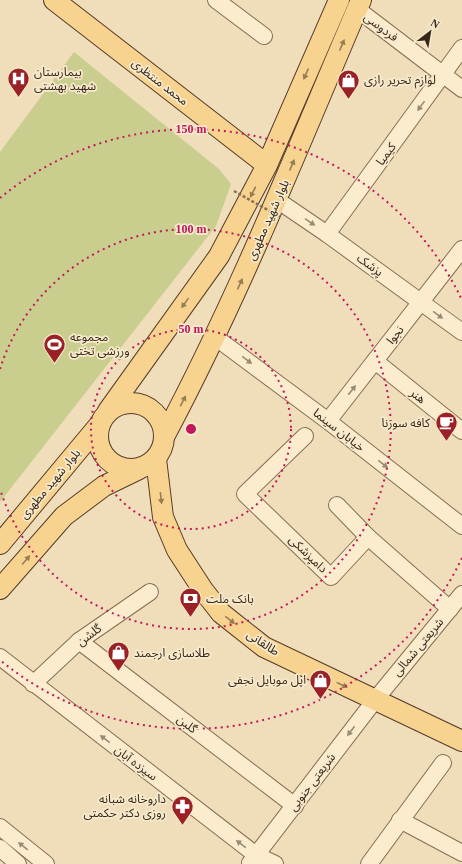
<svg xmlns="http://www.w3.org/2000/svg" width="462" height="864" font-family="'Times New Roman','Noto Sans Arabic',serif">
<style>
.green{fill:#c9ce8f}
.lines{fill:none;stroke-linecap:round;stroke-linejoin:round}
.minor-casing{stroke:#886e54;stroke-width:18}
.major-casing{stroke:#553c29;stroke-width:22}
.minor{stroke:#fbecce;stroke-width:16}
.major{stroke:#f7d38f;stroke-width:20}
.path-bridge{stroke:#886e54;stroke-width:2.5;stroke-dasharray:3 2;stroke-linecap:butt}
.oneway{fill:#967d54}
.oneway2{fill:#988a74}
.ring{fill:none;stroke:#c2185b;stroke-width:2;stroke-dasharray:2 4}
.labels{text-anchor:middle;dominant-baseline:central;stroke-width:3.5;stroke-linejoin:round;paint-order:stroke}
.street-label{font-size:12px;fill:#36271a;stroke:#f7e9cb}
.poi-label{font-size:12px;fill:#36271a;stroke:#f7e9cb;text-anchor:start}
.centre{fill:#c2185b;stroke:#f7e9cb;stroke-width:2}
.ring-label{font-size:12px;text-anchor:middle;font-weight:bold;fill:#c2185b;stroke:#f7e9cb;stroke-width:3.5;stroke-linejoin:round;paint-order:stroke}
</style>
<rect width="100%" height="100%" fill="#f0debb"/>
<path class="green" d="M74,52L219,169L231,184L216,226L0,502V152Z"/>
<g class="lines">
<defs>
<g id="minor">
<path d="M216,0L264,36"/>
<path d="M357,9L462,89"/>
<path d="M277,200L327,234L462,332"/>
<path d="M327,234L462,48"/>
<path d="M215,337L328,421L462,526"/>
<path d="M375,361L462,431"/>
<path d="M328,421L462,249"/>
<path d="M305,436L245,494L331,577L368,537L450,609"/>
<path d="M337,505L368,537"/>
<path d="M79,641L295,806"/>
<path d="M0,657L256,855L275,864"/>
<path d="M33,684L79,641L150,592"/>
<path d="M400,820L462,853"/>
<path d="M0,827L46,864"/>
<path d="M0,848L18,864"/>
<path d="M250,863L375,700L462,594"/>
<path d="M369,864L443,763"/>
</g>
<g id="major">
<path d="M54,0L267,165"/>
<circle cx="131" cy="436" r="33"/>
<path d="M108,411L219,256L267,165L339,0"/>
<path d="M165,435C240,294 298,147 361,0"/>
<path d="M156,459L163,517L177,550L203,590L221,613L264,647L462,741"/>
<path d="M0,544L100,424"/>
<path d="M0,589L64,516L104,486L139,469"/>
</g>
</defs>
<use href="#minor" class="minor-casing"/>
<use href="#major" class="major-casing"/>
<use href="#minor" class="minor"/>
<use href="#major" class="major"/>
<path class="path-bridge" d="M234,191L282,218"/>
</g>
<defs><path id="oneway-solid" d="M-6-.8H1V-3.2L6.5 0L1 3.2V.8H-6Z"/></defs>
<g class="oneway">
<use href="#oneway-solid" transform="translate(342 45) rotate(-67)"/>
<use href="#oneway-solid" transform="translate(306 74) rotate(114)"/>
<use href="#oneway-solid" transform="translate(292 165) rotate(-67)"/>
<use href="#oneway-solid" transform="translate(253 192) rotate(117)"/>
<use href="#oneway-solid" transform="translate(240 284) rotate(-65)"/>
<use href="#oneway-solid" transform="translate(185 303) rotate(126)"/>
<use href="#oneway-solid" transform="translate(183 401) rotate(-63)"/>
<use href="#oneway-solid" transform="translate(161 498) rotate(83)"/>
<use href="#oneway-solid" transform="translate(26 560) rotate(-49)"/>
<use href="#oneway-solid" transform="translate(230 620) rotate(38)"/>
<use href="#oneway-solid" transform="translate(342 685) rotate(26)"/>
</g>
<g class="oneway2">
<use href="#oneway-solid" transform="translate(421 106) rotate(126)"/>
<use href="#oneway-solid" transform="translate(310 222) rotate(34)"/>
<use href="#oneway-solid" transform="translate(438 315) rotate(36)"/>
<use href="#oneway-solid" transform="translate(247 360) rotate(37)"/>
<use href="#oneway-solid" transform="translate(352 390) rotate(-52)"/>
<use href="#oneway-solid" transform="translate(383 464) rotate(38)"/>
<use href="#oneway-solid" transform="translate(351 731) rotate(127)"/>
<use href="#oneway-solid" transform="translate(105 739) rotate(-143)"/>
<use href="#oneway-solid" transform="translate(241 844) rotate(-143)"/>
<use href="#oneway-solid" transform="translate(23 846) rotate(-141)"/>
</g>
<g class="ring">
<circle cx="191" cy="429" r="100"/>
<path d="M0 369A200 200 0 1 1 0 489"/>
<path d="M462 558A300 300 0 0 1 0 660M0 198A300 300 0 0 1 462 300"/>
</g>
<defs>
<symbol id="hospital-pin" viewBox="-11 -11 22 30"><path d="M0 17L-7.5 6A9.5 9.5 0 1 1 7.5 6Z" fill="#9a2126" stroke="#f7e9cb"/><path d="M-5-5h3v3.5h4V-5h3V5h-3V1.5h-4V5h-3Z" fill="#fff"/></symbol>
<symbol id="shop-pin" viewBox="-11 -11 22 30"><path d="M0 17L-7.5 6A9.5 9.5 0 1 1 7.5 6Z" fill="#9a2126" stroke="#f7e9cb"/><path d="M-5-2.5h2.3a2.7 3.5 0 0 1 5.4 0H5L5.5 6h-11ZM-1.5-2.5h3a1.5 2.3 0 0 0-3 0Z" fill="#fff"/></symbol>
<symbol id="stadium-pin" viewBox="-11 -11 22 30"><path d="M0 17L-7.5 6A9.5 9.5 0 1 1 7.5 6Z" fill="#9a2126" stroke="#f7e9cb"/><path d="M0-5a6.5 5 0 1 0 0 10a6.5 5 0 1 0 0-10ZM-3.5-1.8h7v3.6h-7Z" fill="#fff"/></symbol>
<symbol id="cafe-pin" viewBox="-11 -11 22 30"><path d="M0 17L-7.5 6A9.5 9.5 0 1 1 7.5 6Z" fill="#9a2126" stroke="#f7e9cb"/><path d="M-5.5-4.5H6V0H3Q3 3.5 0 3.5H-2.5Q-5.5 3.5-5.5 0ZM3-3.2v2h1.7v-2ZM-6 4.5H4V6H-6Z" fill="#fff"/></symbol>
<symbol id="bank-pin" viewBox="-11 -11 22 30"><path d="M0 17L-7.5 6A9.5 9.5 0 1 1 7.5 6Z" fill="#9a2126" stroke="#f7e9cb"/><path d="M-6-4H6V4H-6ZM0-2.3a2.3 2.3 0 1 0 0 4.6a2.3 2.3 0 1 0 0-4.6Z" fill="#fff"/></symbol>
<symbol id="pharmacy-pin" viewBox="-11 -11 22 30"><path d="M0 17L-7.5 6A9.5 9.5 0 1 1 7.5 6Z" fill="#9a2126" stroke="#f7e9cb"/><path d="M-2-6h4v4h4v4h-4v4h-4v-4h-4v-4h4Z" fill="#fff"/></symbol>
</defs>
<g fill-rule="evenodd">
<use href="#hospital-pin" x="6" y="66" width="25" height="34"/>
<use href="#shop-pin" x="336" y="68" width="25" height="34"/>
<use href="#stadium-pin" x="42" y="332" width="25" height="34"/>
<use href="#cafe-pin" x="434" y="410" width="25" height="34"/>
<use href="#bank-pin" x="178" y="586" width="25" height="34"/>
<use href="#shop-pin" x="106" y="640" width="25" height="34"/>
<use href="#shop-pin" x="308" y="668" width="25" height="34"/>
<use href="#pharmacy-pin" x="170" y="794" width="25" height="34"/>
</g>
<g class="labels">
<g class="street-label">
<text transform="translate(381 27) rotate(37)">فردوسی</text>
<text transform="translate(160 82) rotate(38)">محمد منتظری</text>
<text transform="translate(386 154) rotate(-54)">کیمیا</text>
<text transform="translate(268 220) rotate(-66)">بلوار شهید مطهری</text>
<text transform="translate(370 265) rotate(36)">پزشک</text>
<text transform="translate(395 335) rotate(-52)">نجوا</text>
<text transform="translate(418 396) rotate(39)">هنر</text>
<text transform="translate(339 430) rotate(38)">خیابان سینما</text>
<text transform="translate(50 484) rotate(-50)">بلوار شهید مطهری</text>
<text transform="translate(308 554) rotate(44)">دامپزشکی</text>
<text transform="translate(89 635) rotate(-37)">گلشن</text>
<text transform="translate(263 643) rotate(33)">طالقانی</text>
<text transform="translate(418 647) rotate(-50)">شریعتی شمالی</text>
<text transform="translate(187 724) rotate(37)">گلبن</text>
<text transform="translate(136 763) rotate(37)">سیزده آبان</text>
<text transform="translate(312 782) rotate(-53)">شریعتی جنوبی</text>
</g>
<g class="poi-label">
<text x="34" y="72">بیمارستان<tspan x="34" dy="14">شهید بهشتی</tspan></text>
<text x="364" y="80">لوازم تحریر رازی</text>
<text x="70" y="337">مجموعه<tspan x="70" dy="14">ورزشی تختی</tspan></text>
<text x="430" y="423" text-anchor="end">کافه سورنا</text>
<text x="206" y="599">بانک ملت</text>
<text x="134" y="653">طلاسازی ارجمند</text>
<text x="306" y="680" text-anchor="end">اپل موبایل نجفی</text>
<text x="166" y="799" text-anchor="end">داروخانه شبانه<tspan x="166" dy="14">روزی دکتر حکمتی</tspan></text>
</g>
</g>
<circle cx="191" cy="429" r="6" class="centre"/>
<g class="ring-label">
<text x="191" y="133">150 m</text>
<text x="191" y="233">100 m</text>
<text x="191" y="333">50 m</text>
</g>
<g transform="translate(430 32) rotate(31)" stroke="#f7e9cb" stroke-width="3" paint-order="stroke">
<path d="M0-3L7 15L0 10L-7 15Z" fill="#36271a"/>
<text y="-6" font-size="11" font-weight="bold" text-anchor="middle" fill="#36271a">N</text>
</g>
</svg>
